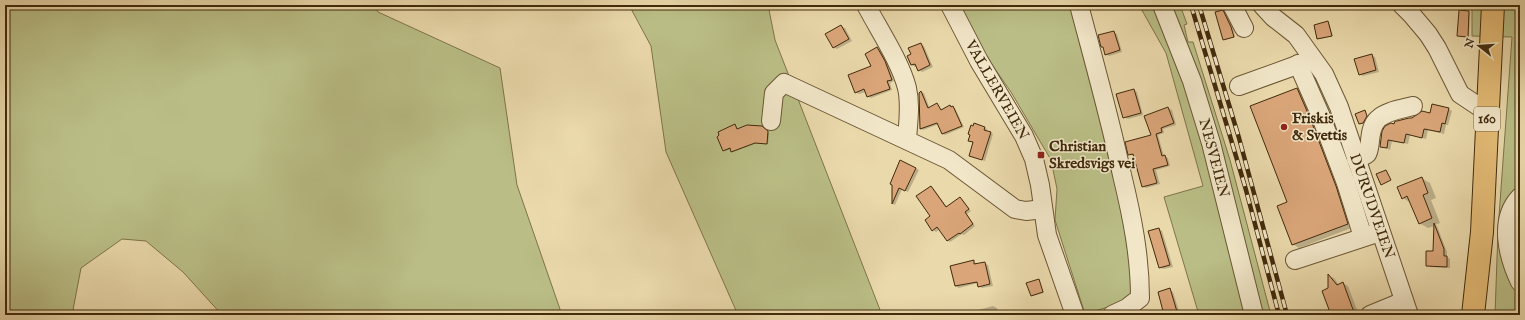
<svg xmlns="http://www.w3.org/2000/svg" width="1525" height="320" font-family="'IM FELL English',serif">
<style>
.green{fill:#babe86;stroke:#7e7449}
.shadow{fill:#0003}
.building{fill:#d9a579;stroke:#412a0c}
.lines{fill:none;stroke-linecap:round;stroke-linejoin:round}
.minor-casing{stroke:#6b5634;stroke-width:20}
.major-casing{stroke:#412a0c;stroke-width:24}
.minor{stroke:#f1e6c8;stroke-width:18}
.major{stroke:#e5bc76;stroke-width:22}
.rail-casing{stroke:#412a0c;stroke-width:4.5}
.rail{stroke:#f1e6c8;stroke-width:3;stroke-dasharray:9;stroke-linecap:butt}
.poi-dot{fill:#8f2418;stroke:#f1e6c8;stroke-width:1.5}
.labels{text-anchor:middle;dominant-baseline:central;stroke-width:3;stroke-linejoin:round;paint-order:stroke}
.shield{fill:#f1e6c8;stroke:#766244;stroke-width:1}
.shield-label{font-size:14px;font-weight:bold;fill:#412a0c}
.street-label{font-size:15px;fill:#412a0c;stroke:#f1e6c8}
.poi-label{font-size:15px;font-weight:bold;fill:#412a0c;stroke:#f1e6c8;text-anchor:start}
</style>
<rect width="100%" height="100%" fill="#ead9ab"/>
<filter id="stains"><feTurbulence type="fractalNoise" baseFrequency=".005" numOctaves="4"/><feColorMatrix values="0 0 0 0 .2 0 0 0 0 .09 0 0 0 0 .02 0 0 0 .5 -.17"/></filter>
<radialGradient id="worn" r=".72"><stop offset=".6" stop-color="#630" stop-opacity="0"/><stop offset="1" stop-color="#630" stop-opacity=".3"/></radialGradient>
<g class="green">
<path d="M5,5H375L378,12L500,68L517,185L562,315H222L183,272L146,241L122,239L81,268L72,315H5Z"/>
<path d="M629,5H768L775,40L882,315H738L666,152L651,46Z"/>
<path d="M955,5H1073L1135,259L1134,293L1118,304L1085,314L1055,220L1057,189L1051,160L1011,92L967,29Z"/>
<path d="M1139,5H1180L1187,24L1184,25L1188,42H1193L1230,160L1271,315H1199L1164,197L1203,186L1166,53Z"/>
<path d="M1472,5H1520V315H1495L1498,230L1512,37L1472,36Z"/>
</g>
<g class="shadow">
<path d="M879,5H891L883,8Z"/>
<path d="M1223,11L1233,28L1235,37L1225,40L1224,39Z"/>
<path d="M1459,11L1470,12L1469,37L1458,36Z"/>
<path d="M1328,22L1329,23L1333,36L1320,39H1318Z"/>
<path d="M841,26L845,28L852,41L837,49L833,47Z"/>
<path d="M1113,32L1117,34L1122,52L1109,56L1106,54L1104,48L1102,47Z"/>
<path d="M921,44L924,46L933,67L922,72L919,70L917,66L915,67L912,65Z"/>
<path d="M877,48L880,50L888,64L894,81L890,83L892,90L871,98L868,96L866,92L859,94L855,92L873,67Z"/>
<path d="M1371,55L1375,57L1379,72L1363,76L1360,74Z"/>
<path d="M1297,89L1304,93L1354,227L1299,248L1293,244Z"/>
<path d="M1134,90L1137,92L1143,115L1128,119L1124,117Z"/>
<path d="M921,92L924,93L930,109L937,105L942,110L950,106L955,108L964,127L945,135L943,134L939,124L923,130L920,128Z"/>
<path d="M1168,108L1172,110L1176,125L1163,129L1164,133L1158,135L1164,156L1168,158L1170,166L1156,170L1160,184L1146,188L1143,186L1134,156L1129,154L1152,135Z"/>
<path d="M1448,109L1452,111L1448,125H1446L1444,134L1428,130L1426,139L1410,135L1408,144L1392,141L1390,150L1381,146L1395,125Z"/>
<path d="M1365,111L1368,117L1365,123L1361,124H1360Z"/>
<path d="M735,125L738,130L764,128L769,133L768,144L757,143L733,152L731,149L725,151L718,137L720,131Z"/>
<path d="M985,128L987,129V131L993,134L985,161L972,157L974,143L970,141Z"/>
<path d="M915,168L919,170L908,192L902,189L895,205L893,204V184Z"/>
<path d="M1421,178L1430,183L1436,198L1431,200L1440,223L1435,225L1437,226L1447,252V257L1450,259V268L1430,267L1427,265L1434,252L1435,226L1428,228L1419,223L1411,203L1403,198Z"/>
<path d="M931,187L934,189L947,207L960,198L963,200L971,211L967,214L975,226L964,235L962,234L950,242L947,240L940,229L936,232L933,230Z"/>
<path d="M1159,229L1162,231L1173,267L1163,269L1160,267Z"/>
<path d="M973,261L977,264L984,263L988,265L993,286L982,288L979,286L978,283L959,288L955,286Z"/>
<path d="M1329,276L1334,278L1339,285L1343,283L1348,286L1359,315H1332L1329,289Z"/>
<path d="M1039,280L1044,293L1033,296L1032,295Z"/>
<path d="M1169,290L1173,292L1179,311L1183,310L1186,312V315H1165Z"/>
<path d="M993,306L997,308L999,315H959Z"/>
</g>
<g class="building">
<path d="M1223,10L1231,27L1234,37L1223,40L1215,12Z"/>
<path d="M1459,10L1469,11L1468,37L1457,36Z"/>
<path d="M1328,21L1332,36L1317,39L1314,25Z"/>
<path d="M841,25L849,39L833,48L825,34Z"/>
<path d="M1114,31L1120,50L1105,55L1103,47H1101L1098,35Z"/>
<path d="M921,43L930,65L918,71L915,64L911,65L907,56L911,54L908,48Z"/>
<path d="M877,47L885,61L892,80L887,81L890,89L867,97L864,89L855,93L848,75L871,66L865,54Z"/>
<path d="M1372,54L1376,70L1359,75L1354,59Z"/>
<path d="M1297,88L1310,118L1336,186L1348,224L1292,245L1277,206L1287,202L1250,106Z"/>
<path d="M1134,89L1141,113L1123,118L1116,94Z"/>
<path d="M921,91L928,108L937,103L941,110L950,105L951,107L953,106L962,126L942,134L937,123L920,129L919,93Z"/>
<path d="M1432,104L1449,108L1445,124L1442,123L1440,132L1424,129L1422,138L1406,134L1404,143L1388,140L1387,148L1380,147L1382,131L1385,126L1391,123L1394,124L1395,121H1397L1409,118H1412L1422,111L1430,113Z"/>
<path d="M1168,107L1174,123L1161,128L1162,132L1156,134L1162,156L1165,155L1168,165L1153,169L1157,183L1142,187L1133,154L1128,155L1125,142L1151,135L1144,116Z"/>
<path d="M1365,110L1367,116L1363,123L1359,124L1355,114Z"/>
<path d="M974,123L985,127L984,130L991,132L982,160L969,156L973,142L968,141L970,135L968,134L971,125L973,126Z"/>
<path d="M735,124L737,129L747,125L762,126L768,131L767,144L755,143L731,152L730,148L723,151L717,137L719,135L718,132Z"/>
<path d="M900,160L916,168L905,191L899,188L892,204V185L890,184Z"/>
<path d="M1386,170L1391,180L1381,185L1376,174Z"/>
<path d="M1422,177L1428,193L1423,195L1432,218L1419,224L1407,196L1402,199L1397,187Z"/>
<path d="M931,186L946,207L960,197L969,209L965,212L973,224L960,234L959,233L947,241L937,227L932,231L925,220L930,216L916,196Z"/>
<path d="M1434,223L1444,249V256H1447V267L1426,266V251H1433Z"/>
<path d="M1159,228L1170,265L1159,268L1148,231Z"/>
<path d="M974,260V264L985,262L990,284L978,287L977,282L955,286L950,266Z"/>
<path d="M1328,274L1337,285L1343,282L1355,315H1331L1322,291L1328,288Z"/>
<path d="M1039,279L1043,292L1031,296L1026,283Z"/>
<path d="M1170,288L1178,315H1164L1158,292Z"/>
</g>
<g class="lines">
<defs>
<g id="minor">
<path d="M866,5C879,30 900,61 907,88C911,105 908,123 907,140"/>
<path d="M950,5L979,61L1024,136L1034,159L1040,185L1047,235L1075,315"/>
<path d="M1079,5C1094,62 1110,118 1122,175C1132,216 1140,256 1140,298L1127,308L1112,315"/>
<path d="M1162,5L1192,81L1211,143L1254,315"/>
<path d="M1232,5L1244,28"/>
<path d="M1262,5L1273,17L1296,35L1324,74L1339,107L1409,315"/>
<path d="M1402,5L1412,15L1428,34L1437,48L1460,94L1478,106"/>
<path d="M1298,64L1320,114L1346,183L1363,237"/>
<path d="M1239,86L1308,61"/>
<path d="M771,121L774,93L784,83L949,160L1015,209L1026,211L1043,209"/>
<path d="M1356,159C1359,158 1365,156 1367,154C1372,148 1367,129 1378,119C1386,111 1402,109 1413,106"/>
<path d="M1520,197C1498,220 1508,257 1520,282"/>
<path d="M1295,260L1374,234"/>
<path d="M1370,315L1404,301"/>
</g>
<path id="major" d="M1473,315L1482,232L1493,5"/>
</defs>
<use href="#minor" class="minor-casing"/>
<use href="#major" class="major-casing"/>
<use href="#minor" class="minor"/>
<use href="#major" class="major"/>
<defs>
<g id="rail">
<path d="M1191,5L1246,190L1279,315"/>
<path d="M1199,5L1239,138L1287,315"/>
</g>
</defs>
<use href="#rail" class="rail-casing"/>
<use href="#rail" class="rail"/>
</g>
<g class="poi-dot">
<circle cx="1284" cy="127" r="4"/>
<rect x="1037" y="151" width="8" height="8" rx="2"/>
</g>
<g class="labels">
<rect class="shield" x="1474" y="107" width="26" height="24" rx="3"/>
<g class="shield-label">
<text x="1487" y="119">160</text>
</g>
<g class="street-label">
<text transform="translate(997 90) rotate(60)">VALLERVEIEN</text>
<text transform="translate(1214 158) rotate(75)">NESVEIEN</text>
<text transform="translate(1372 206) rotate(71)">DURUDVEIEN</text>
</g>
<g class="poi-label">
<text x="1292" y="118">Friskis<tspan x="1292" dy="17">&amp; Svettis</tspan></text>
<text x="1049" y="146">Christian<tspan x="1049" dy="17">Skredsvigs vei</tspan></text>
</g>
</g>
<rect width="1525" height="320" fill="none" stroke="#ead9ab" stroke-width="20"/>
<rect x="6" y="6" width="1513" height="308" fill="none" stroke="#412a0c" stroke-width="2"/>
<rect x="10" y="10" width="1505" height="300" fill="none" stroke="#412a0c"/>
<g transform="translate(1479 46) rotate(287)" stroke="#f1e6c8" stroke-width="3" paint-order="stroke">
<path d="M0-3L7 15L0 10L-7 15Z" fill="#412a0c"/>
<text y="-6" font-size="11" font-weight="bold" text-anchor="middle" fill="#412a0c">N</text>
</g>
<rect width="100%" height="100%" filter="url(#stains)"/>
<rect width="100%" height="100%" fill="url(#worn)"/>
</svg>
